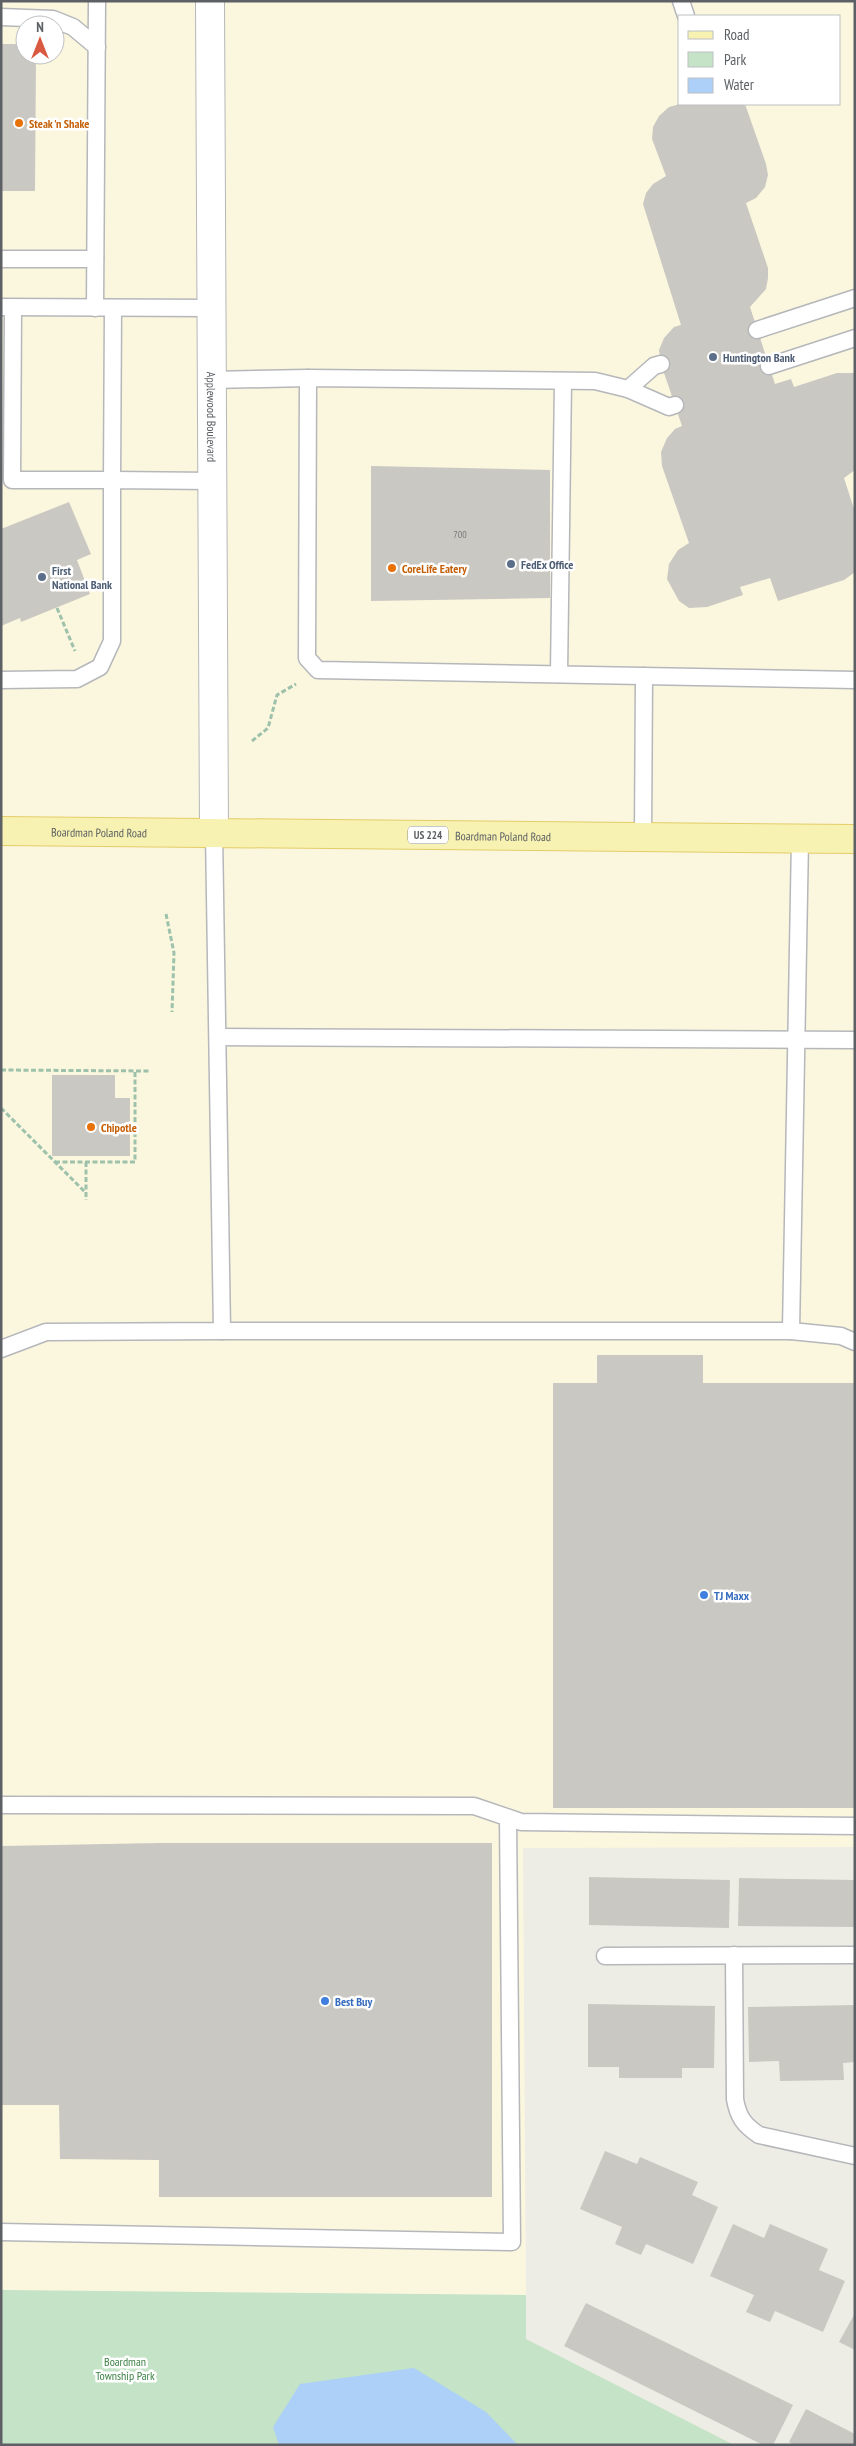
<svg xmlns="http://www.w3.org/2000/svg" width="856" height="2446" font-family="'PT Sans Narrow',sans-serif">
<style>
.commercial{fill:#fbf7de;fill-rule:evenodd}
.green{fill:#c4e3c7}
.water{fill:#acd0f7}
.building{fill:#cac8c2}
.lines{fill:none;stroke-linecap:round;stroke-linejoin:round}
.lane-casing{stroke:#b6b7bb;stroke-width:19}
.street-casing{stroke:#b6b7bb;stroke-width:30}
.primary-casing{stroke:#e4cc68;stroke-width:30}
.path{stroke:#9dc1ab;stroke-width:3;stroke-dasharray:5 2.5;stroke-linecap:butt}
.lane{stroke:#fff;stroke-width:16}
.street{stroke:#fff;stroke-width:28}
.primary{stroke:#f7f2b1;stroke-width:28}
.food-dot{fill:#e8710a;stroke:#fff;stroke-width:2}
.service-dot{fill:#5c6f8a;stroke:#fff;stroke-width:2}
.shop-dot{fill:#3f7fe0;stroke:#fff;stroke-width:2}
.labels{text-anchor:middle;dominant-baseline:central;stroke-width:5;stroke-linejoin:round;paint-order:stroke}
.number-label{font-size:10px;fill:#787a7c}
.shield{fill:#fff;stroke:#8e9092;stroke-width:1}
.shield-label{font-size:11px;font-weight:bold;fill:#5d6064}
.food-label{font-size:12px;font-weight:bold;fill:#c56008;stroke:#fff;text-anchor:start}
.service-label{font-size:12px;font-weight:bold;fill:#4e5e75;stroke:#fff;text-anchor:start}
.street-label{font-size:12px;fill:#5d6064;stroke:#fff}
.shop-label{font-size:12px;font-weight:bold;fill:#366cbe;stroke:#fff;text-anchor:start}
.park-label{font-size:12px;fill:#3e8347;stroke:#fff}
</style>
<rect width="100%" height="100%" fill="#eeede5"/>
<path class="commercial" d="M1,1H855V1847L523,1848L526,2310L1,2308ZM680,16H840V104H680ZM25,25H55V55H25Z"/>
<path class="green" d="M1,2290L526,2295V2339L734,2445H1Z"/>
<path class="water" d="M414,2368L486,2412L518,2445H279L273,2427L300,2384Z"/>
<g class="building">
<path d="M1,44H25V55H36L35,191H1Z"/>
<path d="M680,104H745L766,164L768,175L765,187L756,198L746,203L768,268V278L766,289L750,307L775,384L791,379L794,387L837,373H855V470L844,478L855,512V572L844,580L778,601L770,578L740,587L743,595L707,607L689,608L679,601L667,579L669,564L678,550L689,543L662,466L661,452L667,438L675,429L682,426L661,364L659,350L664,338L674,327L681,325L643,204L646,193L653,184L666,176L652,139L653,127L659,116L669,107Z"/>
<path d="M371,466L550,470V598L371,601Z"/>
<path d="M69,502L91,554L77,560L90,594L21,622L20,618L1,626V529Z"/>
<path d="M52,1075H115V1098H130V1156H52Z"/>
<path d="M597,1355H703V1383H855V1808H553V1383H597Z"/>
<path d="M159,1843H492V2197H159V2160L60,2159L59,2105H1V1846Z"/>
<path d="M589,1877L730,1880L729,1928L589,1925Z"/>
<path d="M739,1878L855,1880V1927L738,1926Z"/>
<path d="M588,2004L715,2006L714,2068H682V2078H619V2067H588Z"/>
<path d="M855,2005V2062L843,2063L844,2080L780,2081L779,2061L749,2062L748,2007Z"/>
<path d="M605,2151L637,2164L640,2157L698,2182L692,2195L718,2207L693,2264L646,2244L641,2255L615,2244L622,2227L580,2209Z"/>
<path d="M733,2224L764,2238L770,2224L828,2249L819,2270L845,2281L823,2332L775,2311L770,2322L746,2312L754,2295L710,2276Z"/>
<path d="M586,2303L793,2405L773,2445H763L564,2346Z"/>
<path d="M855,2313V2350L839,2342Z"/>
<path d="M806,2409L855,2434V2445H794L789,2442Z"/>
</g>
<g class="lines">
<defs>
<g id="lane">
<path d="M681,1L686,16"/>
<path d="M1,17L53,19L73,27L97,47"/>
<path d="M1,259H95"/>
<path d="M1,307L211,308"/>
<path d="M13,308L12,480H112L113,308"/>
<path d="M95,308L97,1"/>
<path d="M757,330L855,298"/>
<path d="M769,366L855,338"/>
<path d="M212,380L308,378"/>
<path d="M628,389L654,366L661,364"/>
<path d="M675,405L669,407L628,389L595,381L308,378L307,658L318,670L855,680"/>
<path d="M559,674L563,381"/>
<path d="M1,680L77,679L100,667L112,641V480L213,481"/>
<path d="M643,837L644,676"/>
<path d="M218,1037L855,1040"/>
<path d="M222,1331H791L841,1336L855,1342"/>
<path d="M791,1331L800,839"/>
<path d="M1,1349L46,1332L222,1331L214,833"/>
<path d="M1,1805L474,1806L521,1822L855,1826"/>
<path d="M734,1955L735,2099C738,2117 744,2125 759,2135L855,2156"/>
<path d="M605,1956L855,1955"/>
<path d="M1,2232L512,2242L508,1818"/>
</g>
<g id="street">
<path id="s1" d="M210,1L214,833"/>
</g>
<g id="primary">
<path id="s2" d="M1,831L855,839"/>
</g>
</defs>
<use href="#lane" class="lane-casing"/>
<use href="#street" class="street-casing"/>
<use href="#primary" class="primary-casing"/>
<g class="path">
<path d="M57,608L75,651"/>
<path d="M252,741L268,728L277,695L296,684"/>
<path d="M166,914L174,953L172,1012"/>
<path d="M1,1070L149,1071"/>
<path d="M1,1108L86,1193"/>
<path d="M55,1162H135V1071"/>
<path d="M86,1162V1200"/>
</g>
<use href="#lane" class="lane"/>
<use href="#street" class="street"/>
<use href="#primary" class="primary"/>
</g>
<g class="food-dot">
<circle cx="19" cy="123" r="5"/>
<circle cx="392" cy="568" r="5"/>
<circle cx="91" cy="1127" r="5"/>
</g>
<g class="service-dot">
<circle cx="713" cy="357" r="5"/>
<circle cx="511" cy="564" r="5"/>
<circle cx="42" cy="577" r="5"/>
</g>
<g class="shop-dot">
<circle cx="704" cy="1595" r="5"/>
<circle cx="325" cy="2001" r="5"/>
</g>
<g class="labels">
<g class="number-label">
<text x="460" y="534">700</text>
</g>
<rect class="shield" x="408" y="826.5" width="40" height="17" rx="4"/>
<g class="shield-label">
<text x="428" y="835">US 224</text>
</g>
<g class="food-label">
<text x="29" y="123">Steak 'n Shake</text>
<text x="402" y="568">CoreLife Eatery</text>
<text x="101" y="1127">Chipotle</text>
</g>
<g class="service-label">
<text x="723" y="357">Huntington Bank</text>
<text x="521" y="564">FedEx Office</text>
<text x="52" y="570">First<tspan x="52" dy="14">National Bank</tspan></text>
</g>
<g class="street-label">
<text stroke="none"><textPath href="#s1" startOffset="416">Applewood Boulevard</textPath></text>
<text stroke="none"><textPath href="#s2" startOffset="98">Boardman Poland Road</textPath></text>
<text stroke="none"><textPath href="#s2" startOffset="502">Boardman Poland Road</textPath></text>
</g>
<g class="shop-label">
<text x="714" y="1595">TJ Maxx</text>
<text x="335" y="2001">Best Buy</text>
</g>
<g class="park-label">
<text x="125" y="2361">Boardman<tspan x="125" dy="14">Township Park</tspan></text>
</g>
</g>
<rect width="856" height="2446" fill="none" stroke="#5d6064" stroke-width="5"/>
<rect x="678" y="15" width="162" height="90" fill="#ffffff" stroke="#bebfc1"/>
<rect x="688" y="31" width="25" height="8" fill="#f7f2b1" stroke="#bebfc1"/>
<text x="724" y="40" font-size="15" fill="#5d6064">Road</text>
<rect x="688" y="52" width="25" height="15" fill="#c4e3c7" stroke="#bebfc1"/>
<text x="724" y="65" font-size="15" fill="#5d6064">Park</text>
<rect x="688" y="78" width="25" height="15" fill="#acd0f7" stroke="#bebfc1"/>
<text x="724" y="90" font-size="15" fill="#5d6064">Water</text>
<g transform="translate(40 40)"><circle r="24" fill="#ffffff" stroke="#bebfc1"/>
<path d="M0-4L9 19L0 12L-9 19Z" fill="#d95a40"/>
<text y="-8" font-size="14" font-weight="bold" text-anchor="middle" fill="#5d6064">N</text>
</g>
</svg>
